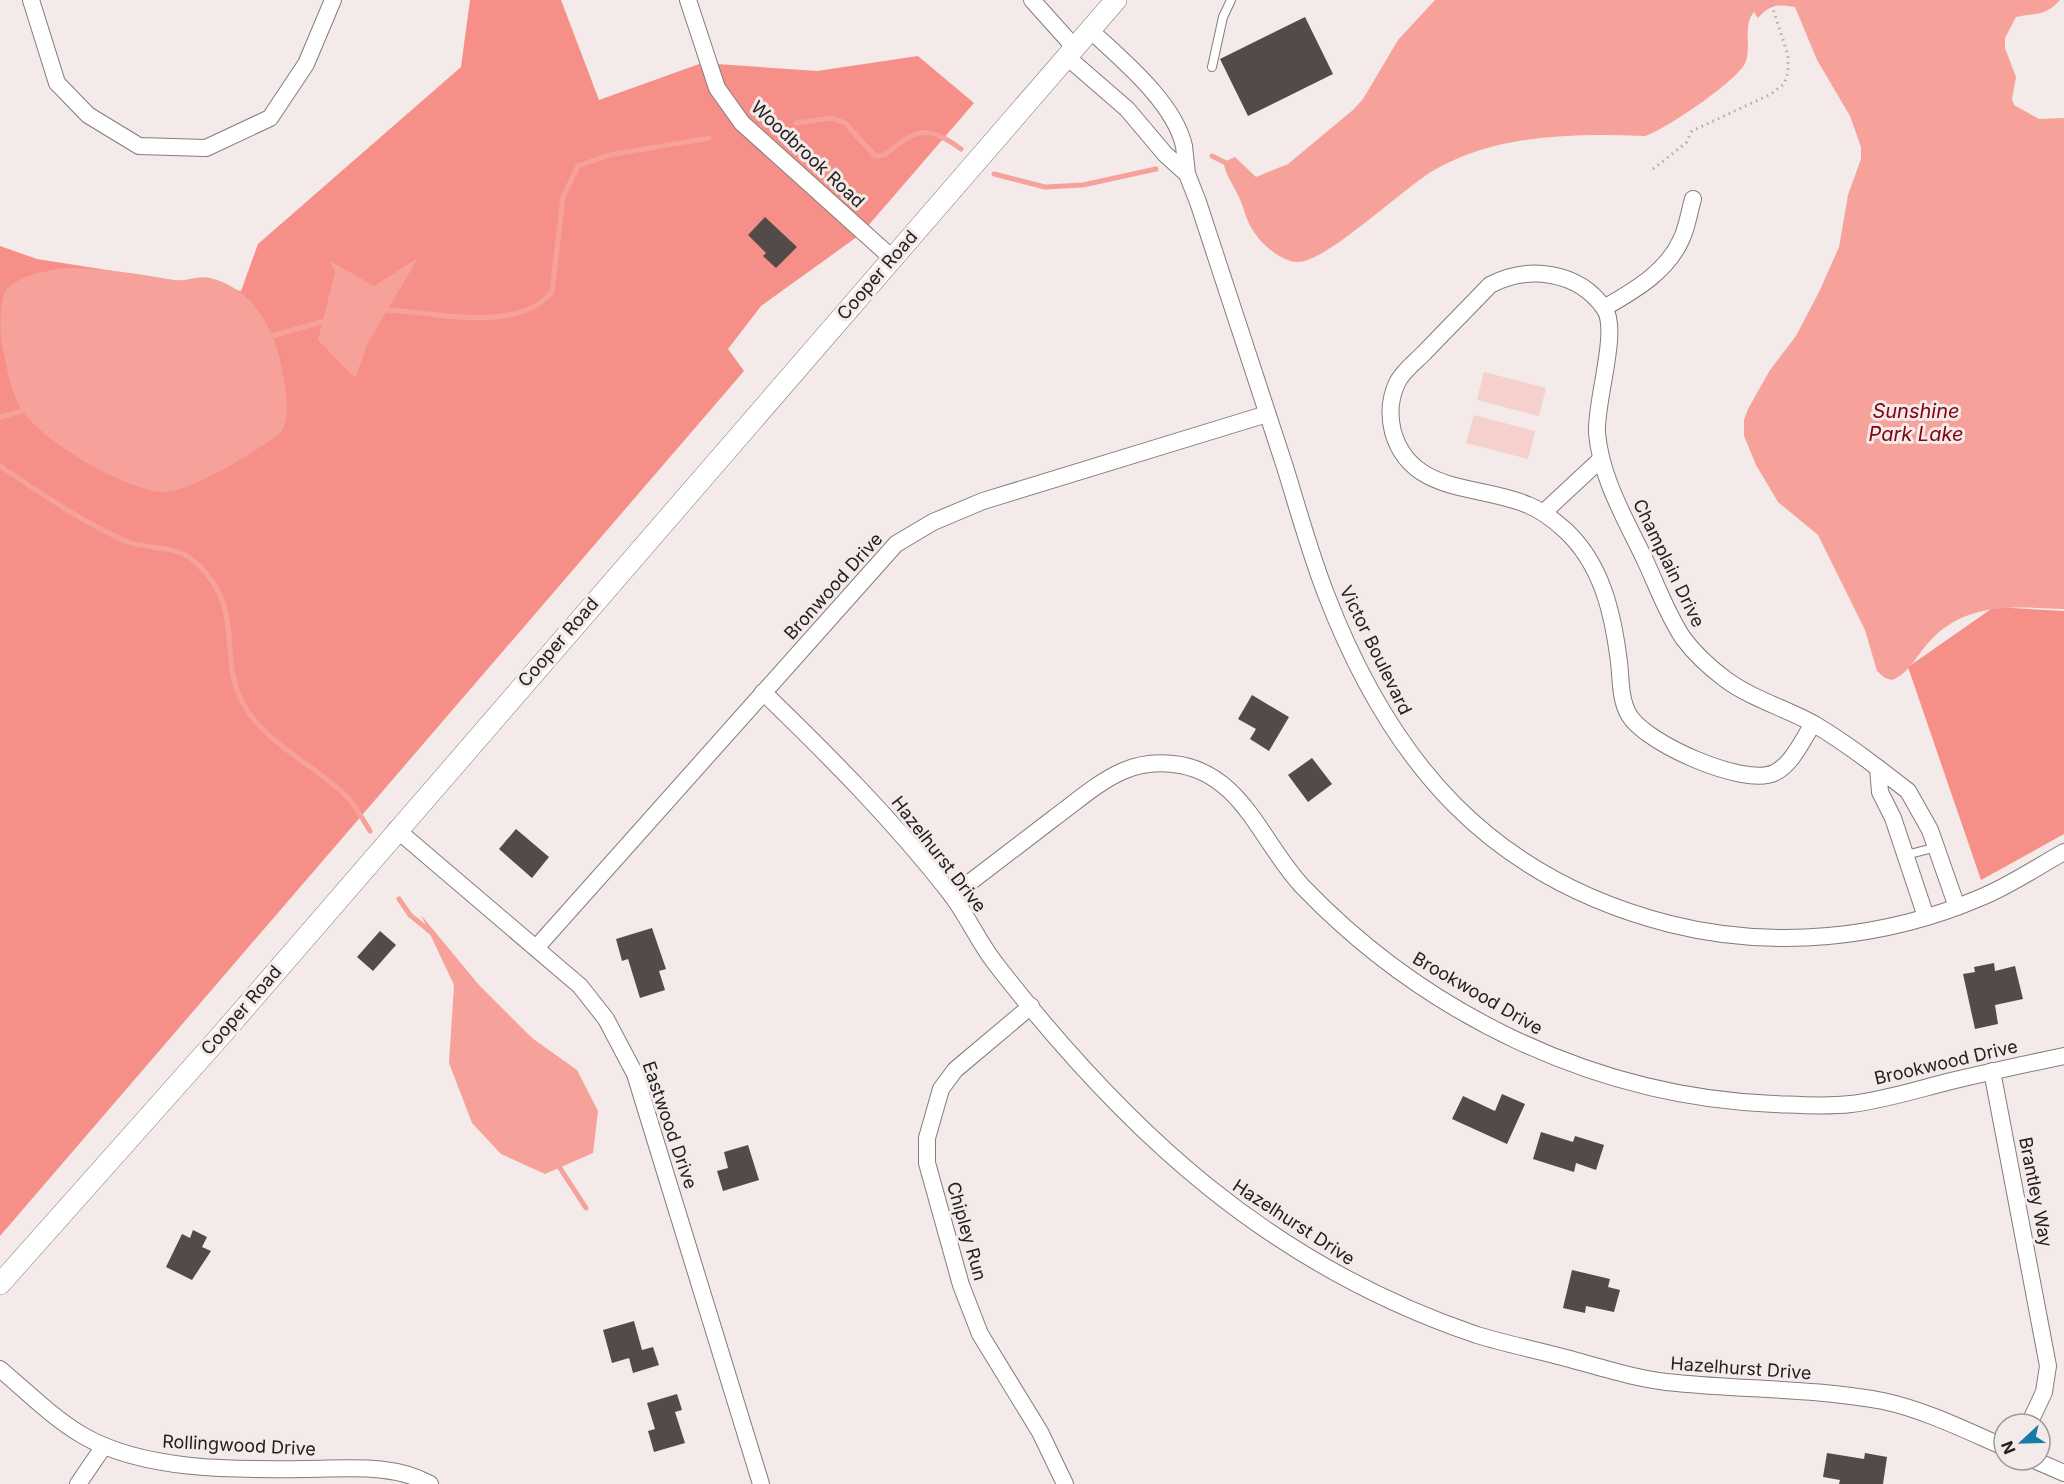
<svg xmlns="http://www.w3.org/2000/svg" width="2064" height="1484" font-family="Inter,sans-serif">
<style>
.green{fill:#f5d0cc}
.forest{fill:#f68f87}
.water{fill:#f6a29a}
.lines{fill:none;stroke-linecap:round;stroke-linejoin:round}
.stream{stroke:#f6a29a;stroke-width:5}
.building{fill:#524b4a}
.service-casing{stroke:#847c7b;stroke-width:10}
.minor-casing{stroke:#847c7b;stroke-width:18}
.tertiary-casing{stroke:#847c7b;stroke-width:22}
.path{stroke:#b2abaa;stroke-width:3;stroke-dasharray:1.5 4.5;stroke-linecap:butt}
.service{stroke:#fff;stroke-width:8}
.minor{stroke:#fff;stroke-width:16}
.tertiary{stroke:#fff;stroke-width:21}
.labels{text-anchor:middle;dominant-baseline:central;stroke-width:6;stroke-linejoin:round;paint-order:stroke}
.street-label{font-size:18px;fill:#232020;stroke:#f3eae9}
.water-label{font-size:20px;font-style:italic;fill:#850211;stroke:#f3eae9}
</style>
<rect width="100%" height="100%" fill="#f3eae9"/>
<g class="green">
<path d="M1484,372L1546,388L1539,416L1477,400Z"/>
<path d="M1474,415L1535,431L1528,459L1466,443Z"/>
</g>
<g class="forest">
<path d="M470,0H561L599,100L702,63L817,71L918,56L974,103L861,234L761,306L728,349L744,371L0,1236V246L37,259L241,291L258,244L461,67Z"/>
<path d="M1994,607L2064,611V834L1981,880L1908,667Z"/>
</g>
<g class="water">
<path d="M1435,0H2060C2044,18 2035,12 2016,17L2005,38V48L2016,77L2012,99L2014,105L2039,119L2064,118V609C2016,607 1966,601 1930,641C1918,653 1909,674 1892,680L1885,678L1877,671L1865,630L1818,535L1778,502L1756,465L1744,436V420L1748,409L1770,370L1796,336L1819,292L1839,247L1848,195L1861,159V147L1850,116L1817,60L1795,7C1778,4 1770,4 1758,18L1754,12C1743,24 1751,46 1746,61C1741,79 1663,131 1645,136C1575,133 1499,134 1436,169C1405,186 1327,262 1298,262C1282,262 1262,245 1254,232C1246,221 1244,207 1238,195C1233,184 1224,173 1224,162L1235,157L1256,177L1288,164L1353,110L1363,99L1398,40Z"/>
<path d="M418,258L368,343L355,378L318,340L335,272L330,261L374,286Z"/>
<path d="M65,268C102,268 138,274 174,280C186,282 198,275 210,278C252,288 275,329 282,369C285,389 292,413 281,432C259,450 192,492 164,492C128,492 40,440 21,409C9,388 6,362 1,339C0,325 0,301 6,290C19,275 47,271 65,268Z"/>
<path d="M421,915L479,985L532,1038L577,1070L598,1111L593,1153L545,1174L501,1154L472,1123L449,1063L454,985Z"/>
</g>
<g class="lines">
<g class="stream">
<path d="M796,123L832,118L845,123L875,156C885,157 889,152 896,146C922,124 937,132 961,149"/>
<path d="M1212,156L1230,165"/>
<path d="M994,174L1045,187L1083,185L1156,169"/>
<path d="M381,310C431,310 515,336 552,292L563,197L578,166L609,155L709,138"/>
<path d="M265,338L328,320"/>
<path d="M0,417L29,409"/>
<path d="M0,466C40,493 81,521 125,541C147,550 175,544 194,561C249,609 215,658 245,707C267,743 311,764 341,791C354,802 362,818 370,831"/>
<path d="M399,899L410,915L432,933"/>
<path d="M556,1162L586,1208"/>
</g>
</g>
<g class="building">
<path d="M1305,17L1333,74L1248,116L1220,59Z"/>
<path d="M765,217L797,247L776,268L763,256L766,253L748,235Z"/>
<path d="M1252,695L1289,717L1269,751L1250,739L1256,729L1238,719Z"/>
<path d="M1312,758L1332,784L1308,802L1288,775Z"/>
<path d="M516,829L549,857L532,878L499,849Z"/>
<path d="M652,928L666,969L659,971L665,990L640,998L628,959L622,961L616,939Z"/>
<path d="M380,931L396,945L373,971L357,957Z"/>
<path d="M1994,963L1995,971L2015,966L2023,999L1995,1005L1998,1024L1975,1029L1963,974L1975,972L1974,967Z"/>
<path d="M1502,1094L1525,1104L1507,1144L1452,1119L1463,1096L1495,1111Z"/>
<path d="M1541,1132L1573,1142L1575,1136L1604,1145L1596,1170L1576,1163L1574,1172L1533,1159Z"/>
<path d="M748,1145L759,1180L723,1191L717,1171L728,1168L724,1152Z"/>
<path d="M193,1230L207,1237L202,1247L211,1251L192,1280L166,1267L182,1234L190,1238Z"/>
<path d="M1572,1270L1610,1279L1608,1287L1620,1290L1614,1312L1586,1306L1585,1313L1563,1308Z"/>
<path d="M634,1321L642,1350L653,1347L659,1365L633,1373L629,1358L612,1363L603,1330Z"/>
<path d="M677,1394L682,1410L675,1412L685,1443L654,1452L648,1431L655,1429L647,1403Z"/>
<path d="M1827,1453L1864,1459L1865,1453L1887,1457L1883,1484H1839L1840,1480L1823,1477Z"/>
</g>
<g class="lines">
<defs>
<g id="service">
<path d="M1212,67L1223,17L1231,0"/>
<path d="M1906,855L1937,847"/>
</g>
<g id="minor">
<path d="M31,0L57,83L88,115L139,146L206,148L270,118L306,64L333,0"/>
<path d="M688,0L717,88L742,123L892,258"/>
<path d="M1032,0L1075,48"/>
<path d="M1067,57L1127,109L1165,154L1187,174C1186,165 1185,155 1184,146C1174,102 1122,60 1090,30"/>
<path d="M1187,174L1198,202C1227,290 1256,379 1285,467C1298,509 1310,553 1326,594C1391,763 1490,878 1670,924C1773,950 1885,939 1982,897C2011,885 2037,867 2064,852"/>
<path d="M1604,308C1633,291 1666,273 1681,240C1687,228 1689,213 1693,199"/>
<path d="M1544,512L1601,459"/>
<path d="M763,692C829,756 893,820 950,893C967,915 978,941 995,963C1127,1133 1270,1265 1477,1335C1506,1344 1537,1350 1566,1358C1603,1368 1639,1380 1677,1383C1746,1390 1815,1388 1883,1401C1925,1410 1965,1430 2004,1447"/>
<path d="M1813,724C1803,739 1792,765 1774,773C1744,787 1645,743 1629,715C1620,700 1621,679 1619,662C1613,614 1602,564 1565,530C1554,520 1543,511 1528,505C1479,484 1411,495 1393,432C1389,416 1390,398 1397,383C1402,372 1415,362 1424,353C1446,330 1468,308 1490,285C1528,265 1578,271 1604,308C1620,329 1595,402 1597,433C1601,479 1626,520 1645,560C1657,586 1667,614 1683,638C1695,654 1709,667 1725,679C1752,699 1785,708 1814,724C1836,737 1857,752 1878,768"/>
<path d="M396,829L580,986L606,1019L635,1074L761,1484"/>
<path d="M952,896C986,870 1020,844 1054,818C1076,802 1098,782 1123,771C1139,764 1156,762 1173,764C1242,771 1261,843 1303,887C1426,1015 1596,1097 1774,1104C1800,1105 1826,1107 1851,1104C1885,1100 1919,1089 1951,1081C1989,1072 2026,1064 2064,1056"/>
<path d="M1926,917L1893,818L1880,792L1878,768L1908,791L1930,830L1957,907"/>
<path d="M536,948L896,544L933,522L983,501L1267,414"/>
<path d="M1031,1006L955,1070L941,1089L927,1138V1163L961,1285L980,1334L1040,1432L1065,1484"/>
<path d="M1992,1071L2048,1366L2044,1392L2029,1424"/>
<path d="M0,1369C26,1391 53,1418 82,1435C143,1471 236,1470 305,1469C347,1469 392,1463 430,1484"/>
<path d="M2034,1460L2064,1473"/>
<path d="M78,1484L104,1446"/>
</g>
<path id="tertiary" d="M0,1284L224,1032L1116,0"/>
</defs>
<use href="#service" class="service-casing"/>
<use href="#minor" class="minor-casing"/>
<use href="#tertiary" class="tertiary-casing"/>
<path class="path" d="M1653,169L1686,143L1692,131L1771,94L1784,84L1788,73V55L1770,0"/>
<use href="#service" class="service"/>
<use href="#minor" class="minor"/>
<use href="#tertiary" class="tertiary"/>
</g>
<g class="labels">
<g class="street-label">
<text transform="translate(808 154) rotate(43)">Woodbrook Road</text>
<text transform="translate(877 275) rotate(-49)">Cooper Road</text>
<text transform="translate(1669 563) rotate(64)">Champlain Drive</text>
<text transform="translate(833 586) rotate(-48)">Bronwood Drive</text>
<text transform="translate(558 642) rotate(-49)">Cooper Road</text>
<text transform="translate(1376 650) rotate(64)">Victor Boulevard</text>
<text transform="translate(939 854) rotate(52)">Hazelhurst Drive</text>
<text transform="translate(1478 993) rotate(30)">Brookwood Drive</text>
<text transform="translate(241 1010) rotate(-49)">Cooper Road</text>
<text transform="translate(1946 1062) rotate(-13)">Brookwood Drive</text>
<text transform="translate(670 1125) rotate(71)">Eastwood Drive</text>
<text transform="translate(2036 1192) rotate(79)">Brantley Way</text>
<text transform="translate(1294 1222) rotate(33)">Hazelhurst Drive</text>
<text transform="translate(967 1231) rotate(74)">Chipley Run</text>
<text transform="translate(1741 1368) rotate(4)">Hazelhurst Drive</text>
<text transform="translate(239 1445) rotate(3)">Rollingwood Drive</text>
</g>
<g class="water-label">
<text x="1916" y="411">Sunshine<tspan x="1916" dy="23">Park Lake</tspan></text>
</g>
</g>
<g transform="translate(2022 1442) rotate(248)"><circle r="28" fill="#f3eae9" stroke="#a09999" stroke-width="1.5"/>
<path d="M0-4.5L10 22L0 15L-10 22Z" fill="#1a79a6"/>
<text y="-9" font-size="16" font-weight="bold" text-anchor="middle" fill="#232020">N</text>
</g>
</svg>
